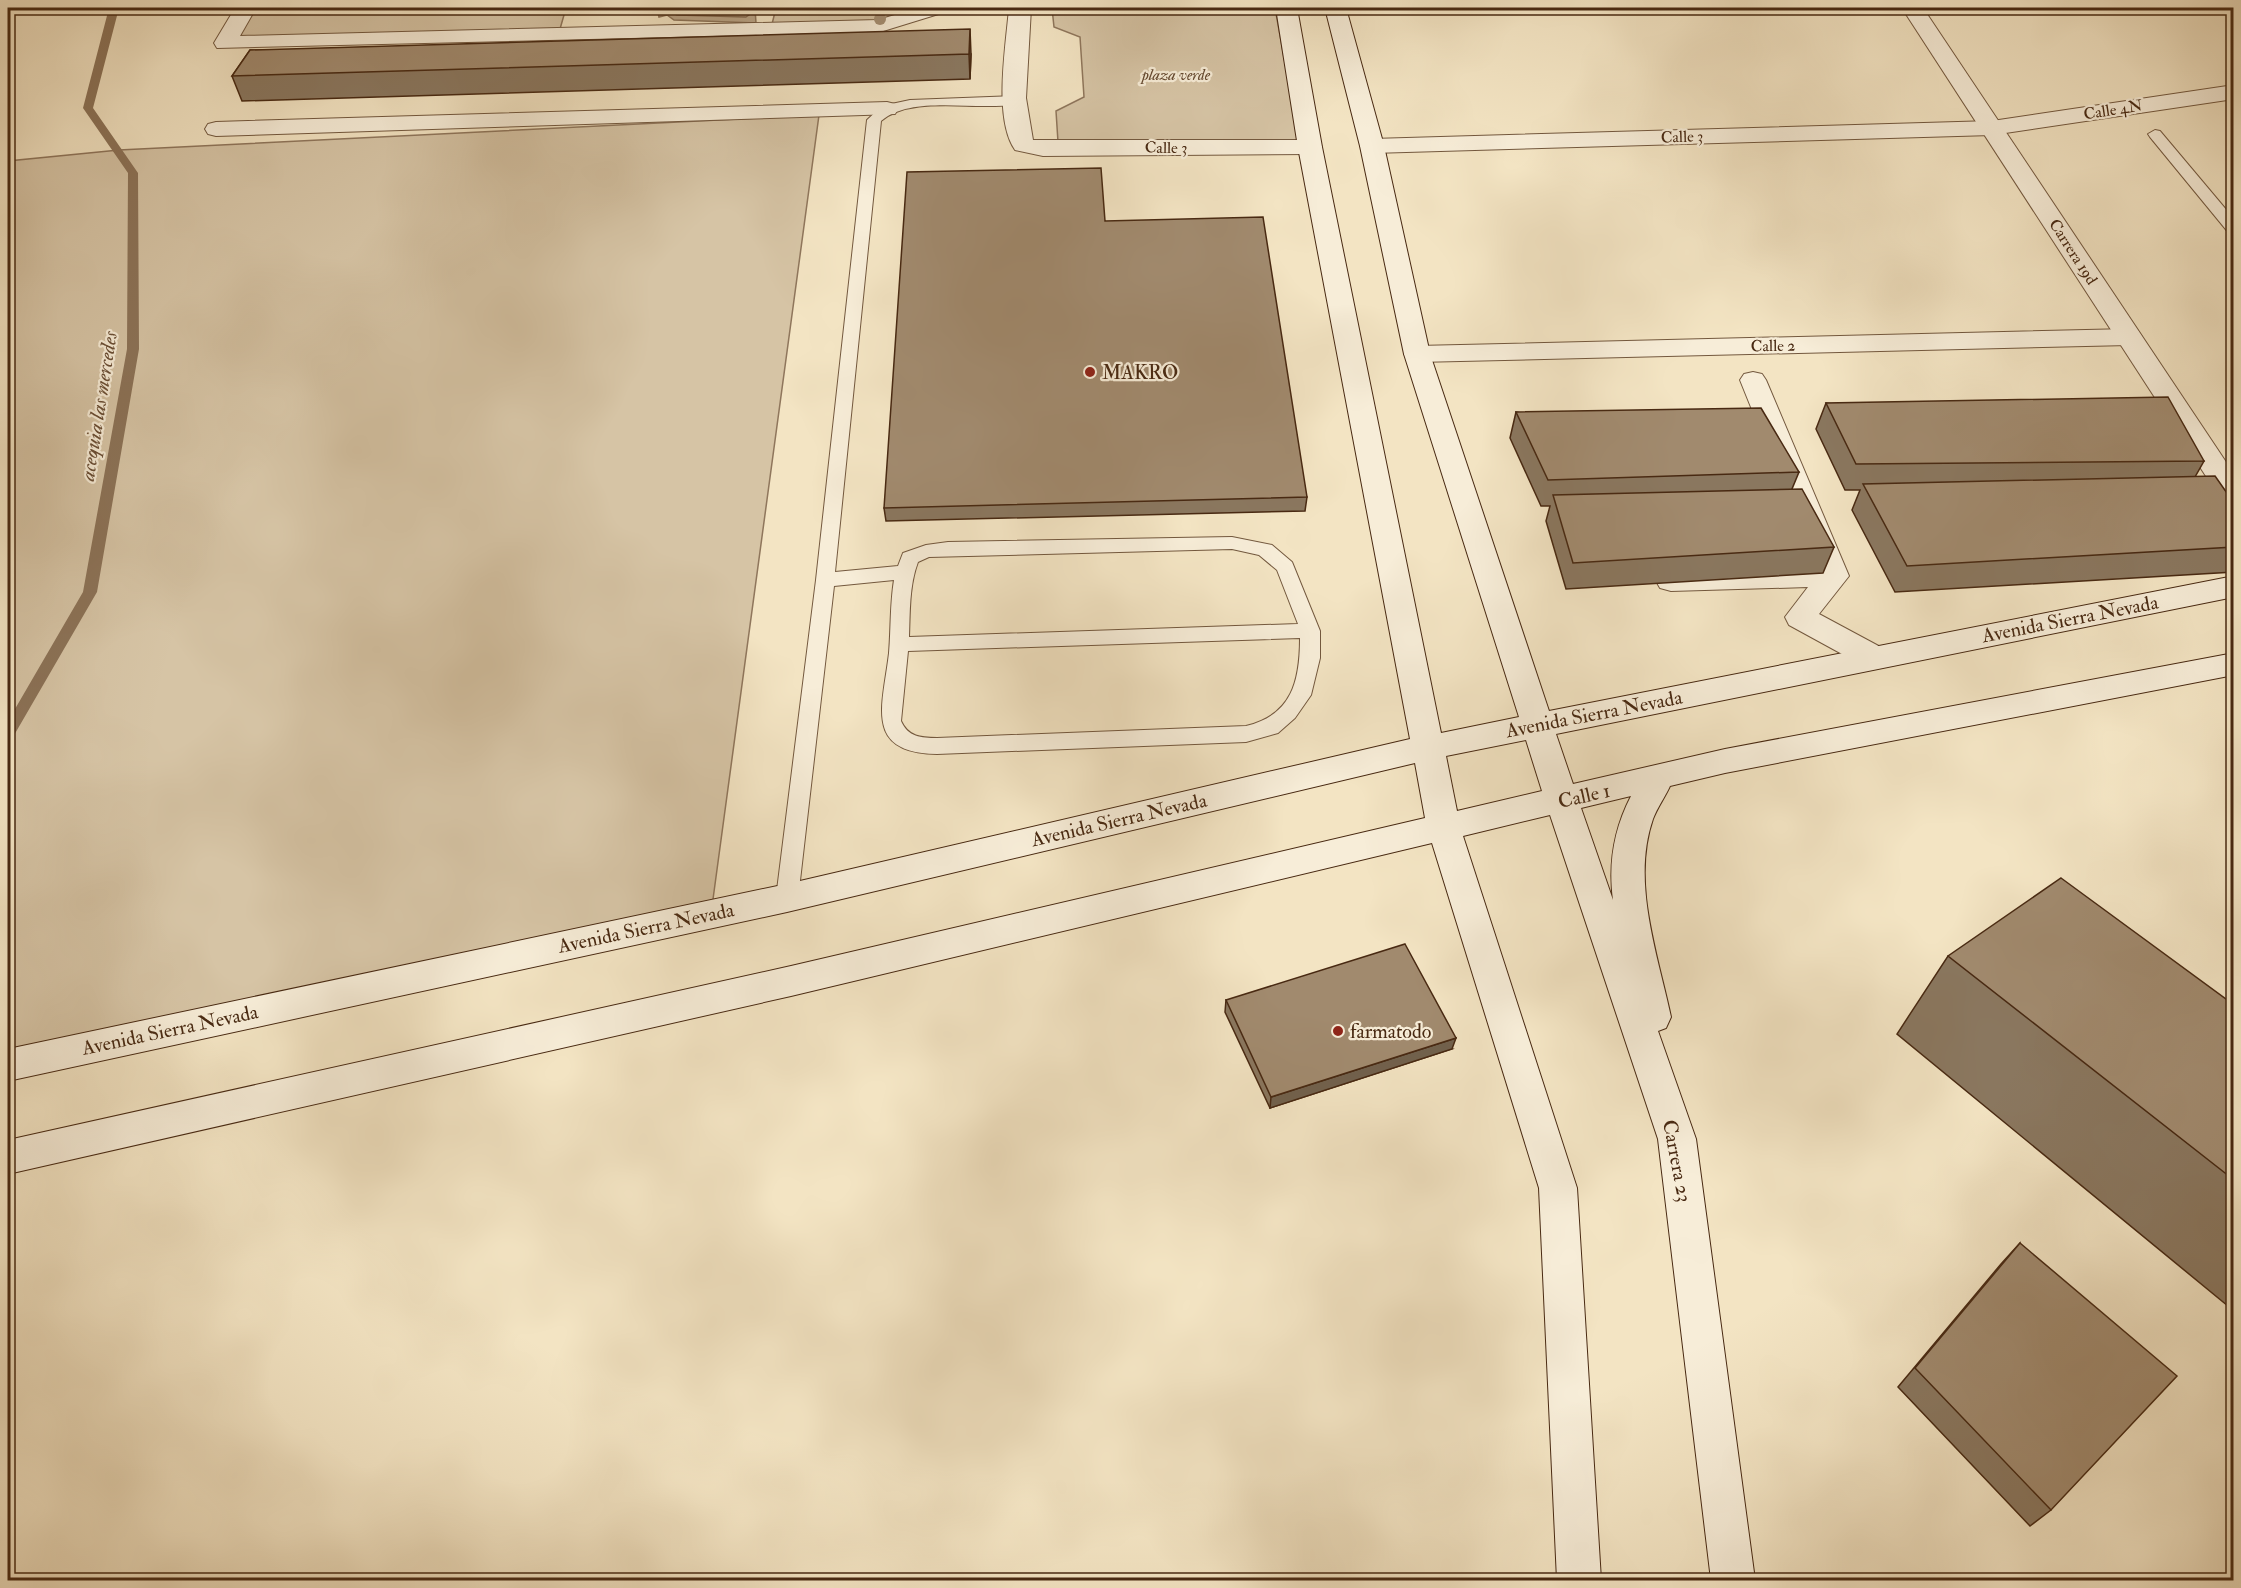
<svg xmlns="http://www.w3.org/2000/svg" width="2241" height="1588" font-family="'IM FELL Double Pica',serif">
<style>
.green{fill:#d6c4a5;stroke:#8f765c;stroke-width:1.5}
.water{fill:#b9a487;stroke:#8c7358;stroke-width:1.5}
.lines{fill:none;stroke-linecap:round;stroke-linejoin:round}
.shore{stroke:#80664c;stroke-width:1.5}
.stream{fill:#8c7358;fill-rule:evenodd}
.service-casing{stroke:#73583e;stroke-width:2}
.minor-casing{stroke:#73583e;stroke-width:2}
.tertiary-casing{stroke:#73583e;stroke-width:2}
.secondary-casing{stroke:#482912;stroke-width:2}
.service{fill:#f7edd8;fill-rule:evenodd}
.minor{fill:#f7edd8;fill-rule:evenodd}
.tertiary{fill:#f7edd8;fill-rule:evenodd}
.secondary{fill:#f7edd8;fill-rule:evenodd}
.tree{fill:#a48e72}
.wall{fill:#8a775f;stroke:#482912;stroke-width:1.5}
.shaded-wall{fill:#71614d;stroke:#482912;stroke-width:1.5}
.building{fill:#a18a6e;stroke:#482912;stroke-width:1.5}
.poi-dot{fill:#8f2418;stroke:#f7edd8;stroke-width:2}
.labels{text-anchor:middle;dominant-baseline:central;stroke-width:4.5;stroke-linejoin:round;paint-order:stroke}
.far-park-label{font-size:16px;font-style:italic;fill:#64482f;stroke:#f7edd8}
.far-street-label{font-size:16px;fill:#482912;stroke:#f7edd8}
.poi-label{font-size:20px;fill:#482912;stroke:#f7edd8;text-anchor:start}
.street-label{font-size:20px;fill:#482912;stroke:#f7edd8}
.water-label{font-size:21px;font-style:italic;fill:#6a4e35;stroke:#f7edd8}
</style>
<rect width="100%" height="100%" fill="#f3e4c3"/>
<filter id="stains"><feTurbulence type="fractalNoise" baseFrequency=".00333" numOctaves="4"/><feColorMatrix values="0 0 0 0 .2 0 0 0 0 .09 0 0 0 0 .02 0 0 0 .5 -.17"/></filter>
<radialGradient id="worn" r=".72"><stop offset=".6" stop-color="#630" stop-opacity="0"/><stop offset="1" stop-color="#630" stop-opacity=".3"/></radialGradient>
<g class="green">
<path d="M255,8H566L560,29L237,39Z"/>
<path d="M776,8H935L880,26L772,24Z"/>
<path d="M1052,8H1275L1299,140L1058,142L1056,111L1084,97L1080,37L1054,27Z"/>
<path d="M819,115L711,914L8,1065V161L119,150Z"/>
</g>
<path class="water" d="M657,8H755L756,23L674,20L667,15L659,17Z"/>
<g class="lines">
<path class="shore" d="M664,8L677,15L746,17L749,15V8"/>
<path class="stream" d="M109,8H119L93,108L138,173L139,349L97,592L13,737L8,739V721L83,592L127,349L128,173L83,108Z"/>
<defs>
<g id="service">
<path d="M1016,96L1021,97L1023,100L1021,103C980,113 914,93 881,121L835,572L898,566L903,553L926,545L948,542L1232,537L1272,545L1292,562L1320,631V658L1311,695L1295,718L1278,733L1246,742L937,754C863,753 883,705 889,653C891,629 890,604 894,580L834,586L798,898L795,904L787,907L779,904L776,898L816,580L867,120L882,106L910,100ZM1232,549L1259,555L1277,570L1298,624L909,637C910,612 909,586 918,562L929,557ZM1300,638C1300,681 1292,715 1246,726L937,738C921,738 908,737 901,721L908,651Z"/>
<path d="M2155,130L2160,131L2234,219V234L2228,232L2150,137L2148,134Z"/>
</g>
<g id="minor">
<path d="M235,8H256L240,36L878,20L918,8H949L945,12L880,32L217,48L214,43Z"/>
<path d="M1009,8H1031L1026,98L1033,140H1310L1318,142L1322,147L1318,152L1310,154L1043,156L1015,150C993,118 1006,46 1009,8Z"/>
<path d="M2234,85V99L1992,135L1372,153L1364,151L1360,146L1364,141L1372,139L1992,121Z"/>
<path d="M887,102L895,104L898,109L895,114L216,136L208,134L205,129L208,124L216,122Z"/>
<path d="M2129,329L2138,331L2142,337L2138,343L2129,345L1417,362L1408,360L1404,354L1408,348L1417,346Z"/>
<path d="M1753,372L1762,374L1766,380L1849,576L1819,614L1886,650L1890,658L1886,666L1875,669L1864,666L1789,625L1785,617L1808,587L1671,591L1660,588L1656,581L1660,574L1671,571L1815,566L1740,380L1744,374Z"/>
</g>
<path id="tertiary" d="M1902,8H1923L2234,474V506L2224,504Z"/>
<path id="secondary" d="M1276,8H1297L1322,147L1441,733L1519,717L1404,354L1360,146L1325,8H1346L1384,146L1430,354L1549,711L2234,576V597L1556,734L1573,784L1725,749L2234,653V675L1725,773L1670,786C1665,797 1657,808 1653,819C1631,882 1658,955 1671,1017L1666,1028L1658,1031L1696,1139L1755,1580H1711L1658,1139L1550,815L1463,836L1577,1188L1601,1580H1557L1539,1188L1432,843L791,996L8,1174V1140L791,966L1425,818L1415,763L787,912L8,1081V1049L787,884L1410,739L1298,147ZM1526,740L1542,791L1457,811L1446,756ZM1631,796C1614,829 1608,862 1613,900L1581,808Z"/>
</defs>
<use href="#service" class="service-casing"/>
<use href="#minor" class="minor-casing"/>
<use href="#tertiary" class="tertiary-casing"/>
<use href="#secondary" class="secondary-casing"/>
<use href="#service" class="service"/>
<use href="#minor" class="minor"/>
<use href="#tertiary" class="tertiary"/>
<use href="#secondary" class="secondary"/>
</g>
<circle class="tree" cx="880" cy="19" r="6"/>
<g class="wall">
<path d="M250,50L971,54L970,79L242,101L232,76Z"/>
<path d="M1105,221L1307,497L1305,511L886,521L884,508Z"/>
<path d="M1826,403L2204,461L2195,477L2234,503V572L1895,592L1852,510L1860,490H1845L1816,429Z"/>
<path d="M1516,412L1799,472L1792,489L1834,547L1823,573L1566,589L1546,521L1550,506H1541L1510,438Z"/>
<path d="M1948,956L2234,1005V1311L1897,1034Z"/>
<path d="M1226,1000L1452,1049L1270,1108L1225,1012Z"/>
<path d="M2020,1243L2051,1510L2030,1526L1898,1387L2001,1264Z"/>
</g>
<g class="shaded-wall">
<path d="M970,29L971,54L970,79L969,54Z"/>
<path d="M1456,1038L1452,1049L1270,1108L1271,1097Z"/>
</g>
<g class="building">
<path d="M970,29L969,54L232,76L250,50Z"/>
<path d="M1101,168L1105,221L1263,217L1307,497L884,508L907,172Z"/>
<path d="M2168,397L2204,461L1856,464L1826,403Z"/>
<path d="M1761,408L1799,472L1548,480L1516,412Z"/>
<path d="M2215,476L2234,503V547L1907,566L1863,484Z"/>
<path d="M1802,489L1834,547L1573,563L1553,495Z"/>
<path d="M2061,878L2234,1005V1180L1948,956Z"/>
<path d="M1405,944L1456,1038L1271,1097L1226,1000Z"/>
<path d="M2020,1243L2177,1376L2051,1510L1915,1368Z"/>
</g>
<g class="poi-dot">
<circle cx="1090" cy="372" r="6"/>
<circle cx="1338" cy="1031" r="6"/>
</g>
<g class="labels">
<g class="far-park-label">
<text x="1176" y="75">plaza verde</text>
</g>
<g class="far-street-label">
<text transform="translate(2113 110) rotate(-9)">Calle 4N</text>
<text transform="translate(1682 137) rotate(-2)">Calle 3</text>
<text x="1166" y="148">Calle 3</text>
<text transform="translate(2073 252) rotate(57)">Carrera 19d</text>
<text transform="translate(1773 346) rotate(-1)">Calle 2</text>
</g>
<g class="poi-label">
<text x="1102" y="372">MAKRO</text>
<text x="1350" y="1031">farmatodo</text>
</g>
<g class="street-label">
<text transform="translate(2070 619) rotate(-11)">Avenida Sierra Nevada</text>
<text transform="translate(1594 714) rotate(-11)">Avenida Sierra Nevada</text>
<text transform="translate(1584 796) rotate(-13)">Calle 1</text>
<text transform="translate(1119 820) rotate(-13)">Avenida Sierra Nevada</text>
<text transform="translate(646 928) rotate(-12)">Avenida Sierra Nevada</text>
<text transform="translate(170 1030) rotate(-12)">Avenida Sierra Nevada</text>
<text transform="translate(1677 1161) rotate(79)">Carrera 23</text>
</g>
<g class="water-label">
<text transform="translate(99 406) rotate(-81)">acequia las mercedes</text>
</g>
</g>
<rect width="2241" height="1588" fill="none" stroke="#f3e4c3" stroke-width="30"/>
<rect x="9" y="9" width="2223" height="1570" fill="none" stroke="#482912" stroke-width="3"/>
<rect x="15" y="15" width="2211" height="1558" fill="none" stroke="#482912" stroke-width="1.5"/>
<rect width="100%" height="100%" filter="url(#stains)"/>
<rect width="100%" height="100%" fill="url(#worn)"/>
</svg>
